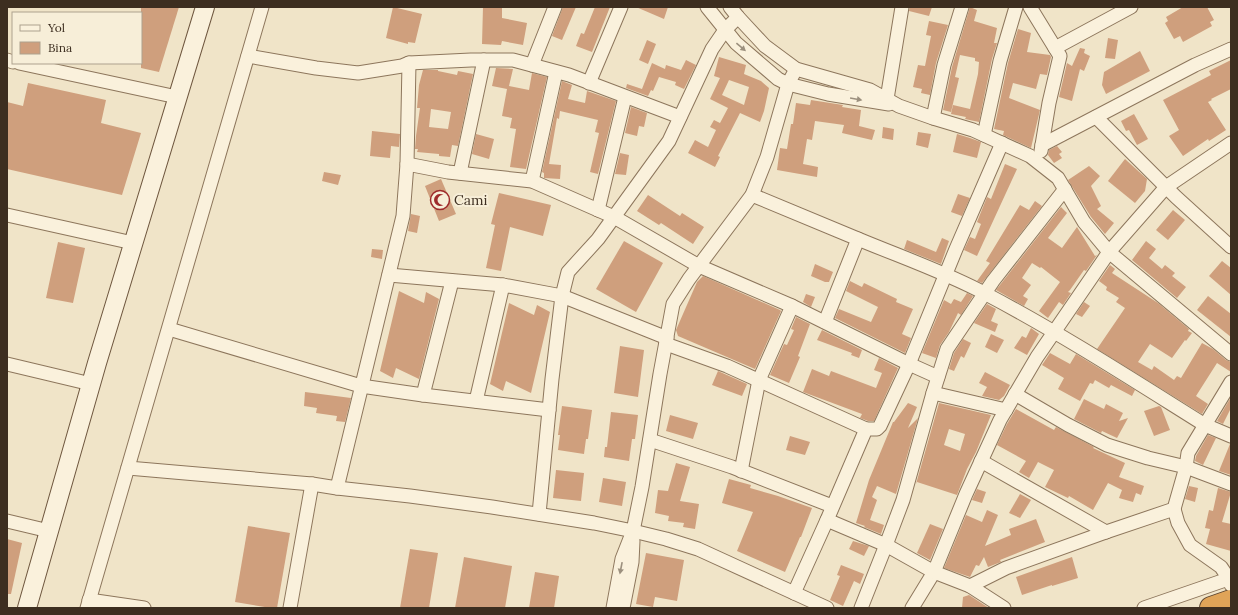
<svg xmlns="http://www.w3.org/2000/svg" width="1238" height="615" font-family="Lora,serif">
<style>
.building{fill:#cf9f7d;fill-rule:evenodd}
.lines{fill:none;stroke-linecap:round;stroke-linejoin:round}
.street-casing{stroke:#8d765c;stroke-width:15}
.secondary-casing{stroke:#6f573f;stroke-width:20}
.highway-casing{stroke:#5b4430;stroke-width:24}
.street{stroke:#faf1dc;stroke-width:13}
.secondary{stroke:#faf1dc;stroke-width:18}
.highway{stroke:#e0a458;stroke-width:22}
.oneway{fill:#9c907e}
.labels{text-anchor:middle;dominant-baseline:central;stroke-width:4;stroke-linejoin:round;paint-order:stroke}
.poi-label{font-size:14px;fill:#3d2e20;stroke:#f7eed8;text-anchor:start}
</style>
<rect width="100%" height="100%" fill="#f0e4c8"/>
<g class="building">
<path d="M141,7H179L159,72L141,68Z"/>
<path d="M393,7L422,14L415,43L408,42V44L386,38Z"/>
<path d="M483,7H502V18L527,23L523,45L502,41L501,45L482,44Z"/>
<path d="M563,7H576L562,40L552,36Z"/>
<path d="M595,7H610L592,52L576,46L581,33L584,34Z"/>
<path d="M636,7H668L664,19Z"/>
<path d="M910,7H932L929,16L909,11Z"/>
<path d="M970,7L977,10L974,21L997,28L994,43H997L992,59L979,122L965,119L966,117L951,114L953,105L970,109L978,74L979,62L975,61V58L960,55L955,77L959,78L951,112L943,110L952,67Z"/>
<path d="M1183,7H1207L1214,20L1210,22L1212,26L1183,42L1180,36L1174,39L1165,23L1168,21L1166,17Z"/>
<path d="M929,21L948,25L936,63L930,95L921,93L922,89L913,87L918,65L925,66L931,36L926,35Z"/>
<path d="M1018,29L1031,33L1027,52L1050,55L1051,57L1047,75L1040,74L1036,89L1013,83L1009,98L1040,110L1031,148L1003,135L1004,131L994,129L1008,63Z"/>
<path d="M1108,38L1118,40L1115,59L1105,58Z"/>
<path d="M647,40L656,44L648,64L639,60Z"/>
<path d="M1080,48L1085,49L1084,53L1090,56L1084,71L1080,69L1072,101L1059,97L1067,63L1072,66Z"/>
<path d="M1140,51L1150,71L1106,94L1102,85L1104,72Z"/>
<path d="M719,57L746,65L744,74L761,81L769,88L764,111L760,122L740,113L718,156L720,157L715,167L688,153L695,140L708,147L716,130L710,127L714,120L720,123L728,108L710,99L720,78L714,76ZM729,80L749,87L744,105L722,95Z"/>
<path d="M686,60L696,65L684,89L675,85L676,82L659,77L653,91L651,90L648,96L626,88L627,84L642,89L652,63L665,69L666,65L681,70Z"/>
<path d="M1231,60V89L1211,99L1212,100L1208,102L1226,130L1209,141L1208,139L1183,156L1169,136L1179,130L1163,100L1211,75L1209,71Z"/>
<path d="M496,68L513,69L509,86L529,90L532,73L547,77L526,169L510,167L516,129L510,128L512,118L502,116L507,89L492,86Z"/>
<path d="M423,70H438V71L457,75L458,71L473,74L458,146L452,145L450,157L439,156V154L417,152L418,149H415L416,136L420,108H417L419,85ZM431,109L451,112L448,129L429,127Z"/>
<path d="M562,81L572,85L568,99L585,103L587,91L616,101L598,174L590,172L599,133L595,132L598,120L560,111L559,119L557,118L549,164L561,165L560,179L544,178V173L542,172Z"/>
<path d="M28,83L106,100L101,123L141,133L122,195L7,169V102L23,106Z"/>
<path d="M811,100L843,105L842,107L861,110L859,126L875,130L872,140L842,133L844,125L815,121L812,140L807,139L803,164L818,167L817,177L777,170L780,148L787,149L791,124H793L796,103L810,105Z"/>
<path d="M631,107L647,113L644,127L639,126L637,136L625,133Z"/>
<path d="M1134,114L1148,139L1137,145L1129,130L1126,131L1121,121Z"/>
<path d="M883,127L894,129L893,140L882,138Z"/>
<path d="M372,131L400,134L399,147L391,146L390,158L370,156Z"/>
<path d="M918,132L931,134L928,148L916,145Z"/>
<path d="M476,134L494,139L489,159L472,154Z"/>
<path d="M957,134L970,138L981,142L977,158L953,152Z"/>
<path d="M1057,146L1062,152L1059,154L1062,158L1054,163L1048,155L1049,150Z"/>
<path d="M620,153L629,155L626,175L615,174Z"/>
<path d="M1125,159L1147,179L1145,191L1135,203L1108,181Z"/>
<path d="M1005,164L1017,169L977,256L964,250L970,237L975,239L981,224L977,222L987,197L991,199Z"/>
<path d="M1089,166L1100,176L1091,186L1101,206L1097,209L1114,223L1105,234L1091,217L1068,180Z"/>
<path d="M324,172L341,175L338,185L322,181Z"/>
<path d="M441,179L456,214L439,221L425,186Z"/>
<path d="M499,193L551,205L543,236L510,227L501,271L486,268L495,225L491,224Z"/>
<path d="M958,194L970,198L962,216L951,212Z"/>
<path d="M648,195L680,216L682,213L704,227L693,244L661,223L659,225L637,211Z"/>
<path d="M1035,201L1042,206L982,283L977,281L990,263L986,261L1020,205L1029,210Z"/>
<path d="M1061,207L1067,213L1048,238L1062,248L1077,227L1095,256L1097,255L1086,271L1084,270L1070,290L1068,292L1071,293L1063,305L1059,302L1048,318L1039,311L1060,282L1041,267L1040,268L1032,263L1022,278L1031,285L1023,296L1028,299L1024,306L996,290Z"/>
<path d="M1173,210L1185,220L1168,240L1156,230Z"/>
<path d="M411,214L420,216L417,233L408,231Z"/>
<path d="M942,238L949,241L941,264L904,249L907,240L936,252Z"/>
<path d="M624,241L663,263L636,312L596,289Z"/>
<path d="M1146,241L1156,249L1149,258L1162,269L1165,265L1175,273L1172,276L1186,287L1177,298L1132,260Z"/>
<path d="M58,242L85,248L73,303L46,298Z"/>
<path d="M372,249L383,250L382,259L371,257Z"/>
<path d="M1222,261L1231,268V295L1209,276Z"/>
<path d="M815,264L833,272L829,282H825L811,276Z"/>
<path d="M1110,265L1115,269L1112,273L1158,303L1189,329L1188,331L1192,333L1186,341L1185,340L1172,358L1150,344L1138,362L1152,370L1154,366L1174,380L1177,376L1181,378L1202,343L1213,349L1226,360L1231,362V372L1217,363L1196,396L1208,404L1202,414L1097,349L1125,308L1116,302L1119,298L1106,290L1107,287L1099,281Z"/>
<path d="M703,276L780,310L781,311L755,369L678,336L676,330L697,282Z"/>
<path d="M850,281L862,287L864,283L897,299L896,302L913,309L902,334L911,338L905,353L835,318L839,309L871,322L878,307L846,291Z"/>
<path d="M399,291L424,303L426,292L439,299L419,379L396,368L393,378L380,371Z"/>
<path d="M967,293L973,296L961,315L958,313L949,332L940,345L936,358L922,353L944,300L951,304L954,299L961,302Z"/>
<path d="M806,294L815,297L811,307L803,302Z"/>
<path d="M1208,296L1231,314V337L1197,310Z"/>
<path d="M1084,302L1090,306L1082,317L1076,314Z"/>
<path d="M509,303L534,315L537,305L550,312L531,393L506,381L503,391L490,384Z"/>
<path d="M987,304L996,309L991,321L998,324L995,332L974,323Z"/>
<path d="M796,317L810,324L798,356L800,357L789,383L770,375L784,344L787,345L794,330L791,329Z"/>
<path d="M1031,328L1039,334L1027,355L1014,348L1022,336L1026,338Z"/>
<path d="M822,330L862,350L859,358L851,355L852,353L817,340Z"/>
<path d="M991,334L1004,340L997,353L985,347Z"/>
<path d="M963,339L971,343L964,358L961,356L954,371L949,369L954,353Z"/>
<path d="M620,346L644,350L638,397L614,393Z"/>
<path d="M1050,353L1070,364L1076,354L1135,390L1132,396L1111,385L1109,388L1095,380L1093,384L1090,383L1080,401L1058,389L1064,378L1042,365Z"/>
<path d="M879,358L898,368L874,421H868L860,418L862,414L803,392L812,369L829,376L831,371L876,388L882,373L874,370Z"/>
<path d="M718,371L747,384L742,396L712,385Z"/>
<path d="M985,372L1010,385L1004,396L999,400L982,396L987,387L979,383Z"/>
<path d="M305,392L351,398L345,422L336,421L337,416L316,413L317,408L304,406Z"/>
<path d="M1231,397V408L1223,424L1217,421Z"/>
<path d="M1084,399L1104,409L1106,404L1123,413L1119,421L1128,418L1117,438L1102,431L1101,433L1074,419Z"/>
<path d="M908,403L917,407L908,428L918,418L896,494L877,486L872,497L877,500L870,520L884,525L881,534L864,527L865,526L856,523L869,480L893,422H894Z"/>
<path d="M939,403L991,415L976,452L967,469L957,495L917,482L916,484ZM949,429L965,434L960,451L944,445Z"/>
<path d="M562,406L592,410L588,439H586L584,454L558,450L560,435H558Z"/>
<path d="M1159,406L1161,407L1170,430L1154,436L1144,411Z"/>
<path d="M1016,409L1054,430L1056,427L1094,447L1093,448L1125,463L1119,477L1144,486L1141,495L1136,493L1133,502L1119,498L1122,490L1108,483L1093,510L1069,496L1068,498L1045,487L1054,470L1038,462L1029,478L1019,472L1026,461L997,445L1007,424Z"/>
<path d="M611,412L638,415L635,439H632L629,461L604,457L605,447H607Z"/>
<path d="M670,415L698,423L693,439L666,431Z"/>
<path d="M1208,435L1216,438L1203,465L1195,461L1196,456Z"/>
<path d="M790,436L810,442L805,455L786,450Z"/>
<path d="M1230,444H1231V475L1219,471Z"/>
<path d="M676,463L690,467L680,501L699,504L695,529L683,527L684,523L668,521L669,516L655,513L658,490L668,491Z"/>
<path d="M556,470L584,473L581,501L553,498Z"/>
<path d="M603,478L626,482L622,506L599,502Z"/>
<path d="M729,479L751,485L750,488L778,496L812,508L801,537H800L785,572L737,551L753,512L722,503Z"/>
<path d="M1189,486L1198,488L1195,502L1185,499Z"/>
<path d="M1218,488L1231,492L1222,522L1231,524V551L1206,544L1210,529L1205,528L1209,510L1213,511Z"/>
<path d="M977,489L986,492L982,503L972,500Z"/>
<path d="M1020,494L1031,500L1020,518L1009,513Z"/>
<path d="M987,510L998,515L985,546L1011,535L1009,529L1036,519L1045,542L1000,560L1001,562L988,567L984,557L979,566L976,565L970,577L944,568L966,515L982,522Z"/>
<path d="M930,524L943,529L930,560L917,553Z"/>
<path d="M248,526L290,533L277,608H271L235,602Z"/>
<path d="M7,539L22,543L11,594H7Z"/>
<path d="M853,541L869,546L864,556L849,549Z"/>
<path d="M410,549L438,553L429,608H400Z"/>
<path d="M646,553L684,560L677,601L655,597L653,607L636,604Z"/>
<path d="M464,557L512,566L505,608H455Z"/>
<path d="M1072,557L1078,578L1052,586V585L1022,595L1016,577Z"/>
<path d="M841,565L864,574L860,584L854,581L843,606L830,600L840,576L837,575Z"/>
<path d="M535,572L559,576L554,608H529Z"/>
<path d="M969,595L989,608H962L963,597Z"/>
</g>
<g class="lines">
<defs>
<g id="street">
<path d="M707,7L736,43L778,79L788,84L828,94L889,104"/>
<path d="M730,7L738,17L765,46L796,69L870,90L899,106L933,118L973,130L1030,156L1058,178L1084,222L1109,252L1037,357L1000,420L966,494L934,572L912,608"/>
<path d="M1030,7L1060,56L1049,103L1041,151"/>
<path d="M1055,48L1131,7"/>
<path d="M248,56L316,68L358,73L402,66L409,63L471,60H513L569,75L680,117"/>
<path d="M7,60L13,62"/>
<path d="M19,63L177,97"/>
<path d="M532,65L555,7"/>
<path d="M589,83L621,7"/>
<path d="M887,99L902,7"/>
<path d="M1096,117L1176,197L1231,247"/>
<path d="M933,118L944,65L962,7"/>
<path d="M984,135L1000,61L1016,7"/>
<path d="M1231,143L1166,187L1109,252L1231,354"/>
<path d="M1042,145L1195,65L1231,49"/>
<path d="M407,164L448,172L532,181L614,217L699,266L792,306L759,380L741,471"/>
<path d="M460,173L484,60"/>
<path d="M532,181L556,72"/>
<path d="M752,195L858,239L825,322"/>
<path d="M598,210L625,97"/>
<path d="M7,215L133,243"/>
<path d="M858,239C901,257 945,272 986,294C1062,334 1133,380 1205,425L1231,436"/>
<path d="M389,275L503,285L562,296L667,338"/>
<path d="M792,306L909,364L938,377"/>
<path d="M169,329L361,386L423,395L549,410"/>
<path d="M666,344L727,366L866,429"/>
<path d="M7,364L91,384"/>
<path d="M933,393L1006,410"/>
<path d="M1015,394L1068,425L1107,445L1148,458L1186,467L1231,484"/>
<path d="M423,395L452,281"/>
<path d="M476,401L503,285"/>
<path d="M650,440L732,467L832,506"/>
<path d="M981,461L1106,532"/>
<path d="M128,468L312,484L337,488L410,496L492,507L594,523L633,531L666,539L698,549L827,608"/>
<path d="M337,488L403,216L407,164L409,63"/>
<path d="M1174,509L1178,523L1190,545L1221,567L1229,579L1231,585"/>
<path d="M539,514L552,379L562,296L568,272L598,239L669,141L712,49L725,30L738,17"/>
<path d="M827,520L866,429H877L880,426L909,364L956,249L1002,143"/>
<path d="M7,521L49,531"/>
<path d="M970,586L1006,568L1106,532L1174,509L1186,467L1188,453L1231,382"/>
<path d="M794,593L827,520L886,545L934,572L970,586L1004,608"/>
<path d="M89,600L144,608"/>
<path d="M87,608L262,7"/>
<path d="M290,608L312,484"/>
<path d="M613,608L622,559L633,531L642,487L660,374L673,304L689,279L752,195L767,157L788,84L796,69"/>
<path d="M623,608L632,562L633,541"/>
<path d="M861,608L886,545L903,500L933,393L947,349L993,281L1065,189"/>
<path d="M1144,608L1231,578"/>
</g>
<path id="secondary" d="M27,608L97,363L205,7"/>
<path id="highway" d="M1211,608L1231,601"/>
</defs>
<use href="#street" class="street-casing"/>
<use href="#secondary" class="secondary-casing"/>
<use href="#highway" class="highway-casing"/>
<use href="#street" class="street"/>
<use href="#secondary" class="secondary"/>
<use href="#highway" class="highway"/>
</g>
<defs><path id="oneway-solid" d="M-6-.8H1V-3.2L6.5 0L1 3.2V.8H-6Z"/></defs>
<g class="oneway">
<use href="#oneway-solid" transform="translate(741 47) rotate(40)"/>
<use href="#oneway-solid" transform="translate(856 99) rotate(10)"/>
<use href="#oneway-solid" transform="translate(621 568) rotate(101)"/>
</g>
<defs>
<symbol id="mosque-ring" viewBox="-11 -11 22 22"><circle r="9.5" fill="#f7eed8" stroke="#9e2a2b" stroke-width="1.5"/><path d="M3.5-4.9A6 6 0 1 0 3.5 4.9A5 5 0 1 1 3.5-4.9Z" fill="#9e2a2b"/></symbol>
</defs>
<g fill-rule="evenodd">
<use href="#mosque-ring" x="429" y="189" width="22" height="22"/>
</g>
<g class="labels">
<g class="poi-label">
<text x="454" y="200">Cami</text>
</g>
</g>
<rect width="1238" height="615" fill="none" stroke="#3d2e20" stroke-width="16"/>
<rect x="12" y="12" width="130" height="52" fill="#f7eed8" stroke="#ada18e"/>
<rect x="20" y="25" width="20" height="6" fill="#faf1dc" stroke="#ada18e"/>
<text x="48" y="32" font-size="12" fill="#3d2e20">Yol</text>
<rect x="20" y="42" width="20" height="12" fill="#cf9f7d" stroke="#ada18e"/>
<text x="48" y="52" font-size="12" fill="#3d2e20">Bina</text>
</svg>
